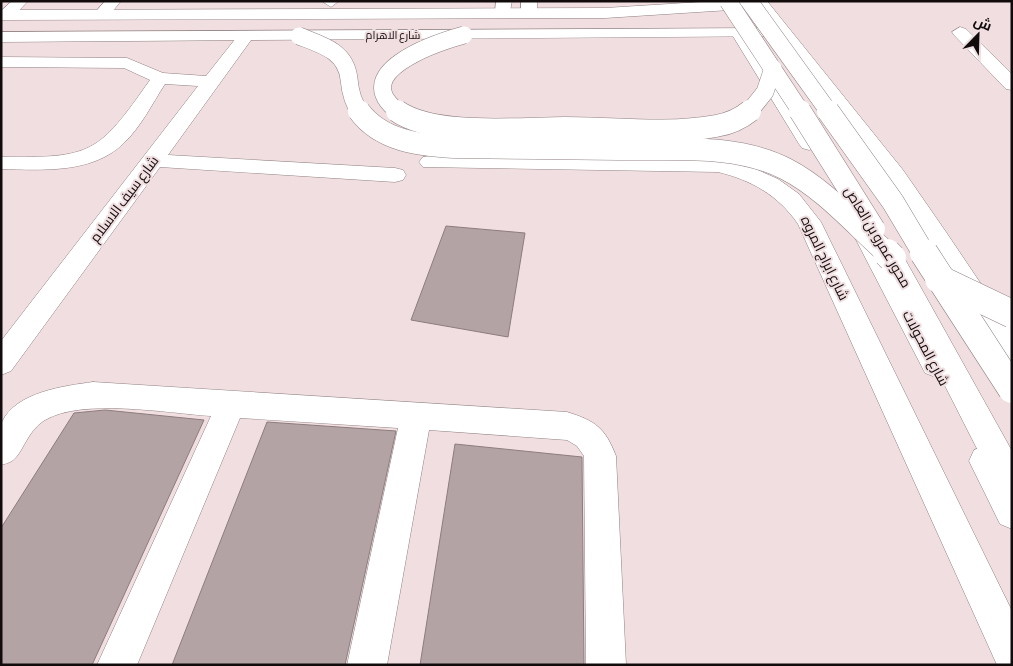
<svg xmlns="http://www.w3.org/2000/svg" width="1013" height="666" font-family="'Asap Condensed',Cairo,sans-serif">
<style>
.building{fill:#b4a3a4;stroke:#8d7c7e}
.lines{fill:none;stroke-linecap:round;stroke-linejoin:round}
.minor-casing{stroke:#908081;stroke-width:1}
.major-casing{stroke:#908081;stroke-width:1}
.minor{fill:#fff;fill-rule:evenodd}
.major{fill:#fff;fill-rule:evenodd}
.major-bridge-far2-casing{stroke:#908081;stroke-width:18;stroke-linecap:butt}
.major-bridge-far1-casing{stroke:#908081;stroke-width:23;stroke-linecap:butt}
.major-bridge-casing{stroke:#908081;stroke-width:29;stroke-linecap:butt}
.major-bridge-far2{stroke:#fff;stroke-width:17}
.major-bridge-far1{stroke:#fff;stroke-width:22}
.major-bridge{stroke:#fff;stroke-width:28}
.labels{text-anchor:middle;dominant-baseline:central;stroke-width:4;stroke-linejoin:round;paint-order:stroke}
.far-street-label{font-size:11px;fill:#110b0c;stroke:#f0dee0}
.street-label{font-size:14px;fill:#110b0c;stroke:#f0dee0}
</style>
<rect width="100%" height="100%" fill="#f0dee0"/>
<g class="building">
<path d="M446,226L525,233L508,337L411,320Z"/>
<path d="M105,410L204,420L92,665H1V528L74,413Z"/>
<path d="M267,422L396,431L345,665H172Z"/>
<path d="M455,444L582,457L584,665H420Z"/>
</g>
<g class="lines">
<defs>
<g id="minor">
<path d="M12,1H28L12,18L1,19V11Z"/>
<path d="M105,1H121L107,18H95L93,15Z"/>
<path d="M339,1L331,7L323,2L324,1Z"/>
<path d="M496,1H512L509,16H497L495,13Z"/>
<path d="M521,1H537V13L535,16H523L521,13Z"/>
<path d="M752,1H767L903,170L946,232L1012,330V365L1002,362L887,179Z"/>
<path d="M960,27L966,29L1012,74V90L1006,89L954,35L952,32Z"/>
<path d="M739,28L745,30L819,144L816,148L809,150L802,148L799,144L731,33Z"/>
<path d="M246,31L252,33L254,36L168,155L395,168L403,170L406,175L403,180L395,182L160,167L11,371L1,375V341L198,86L165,84C152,104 141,127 123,144C91,174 42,170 1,169V157C92,158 98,154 150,80L124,68L1,67V57L127,58L163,73L206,76L240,33Z"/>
<path d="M430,156L718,160L753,168L778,179L799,194L821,222L1012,611V665H997L798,224C778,195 751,180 718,172L423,167L419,162L423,157Z"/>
<path d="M866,228L874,230L945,357L949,365L945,373L935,377L925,373L854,236L858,230Z"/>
<path d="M93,382L567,412C596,421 605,428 616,456L626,665H586L584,456L577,446L567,440L429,430L387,665H347L398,428L240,418L137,665H97L211,416C167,413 82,398 45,420C26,432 24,452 12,461C9,463 4,464 1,465C1,454 0,433 2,422C16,392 64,386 93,382Z"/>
<path d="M985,446C1013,459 1012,500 1012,529L1000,524L969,461L974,450Z"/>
</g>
<g id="major">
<path d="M717,1L769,3L761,8L605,18L1,20V10L605,8Z"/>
<path d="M784,28L790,30L792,33L790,36L1,42V32Z"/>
<path d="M892,249L901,252L1012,451V499L1000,494L880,258L883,252Z"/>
</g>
</defs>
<use href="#minor" class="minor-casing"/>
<use href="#major" class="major-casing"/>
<use href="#minor" class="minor"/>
<use href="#major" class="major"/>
<defs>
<g id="major-bridge-far2">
<path d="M728,1L801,112"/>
<path d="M749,1L829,112"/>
<path d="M299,36C322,45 346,51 349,79C350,90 353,103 360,112"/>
<path d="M399,112C346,73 435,43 464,35"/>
<path d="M749,112L765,92L773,68"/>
</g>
<g id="major-bridge-far1">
<path d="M359,111C381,141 419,145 454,147C509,148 563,148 618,149C672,150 736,143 786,169C825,189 856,226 888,254"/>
<path d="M397,111C434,137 519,128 565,128C615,128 666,135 716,126C729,124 740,119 750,111"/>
<path d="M800,111L874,229"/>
<path d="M828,111L893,202L924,254"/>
</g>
<g id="major-bridge">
<path d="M887,253L892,258"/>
<path d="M924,253L1012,389"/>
<path d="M939,279L1012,314"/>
</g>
</defs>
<use href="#major-bridge-far2" class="major-bridge-far2-casing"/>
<use href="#major-bridge-far1" class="major-bridge-far1-casing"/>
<use href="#major-bridge" class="major-bridge-casing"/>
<use href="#major-bridge-far2" class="major-bridge-far2"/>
<use href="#major-bridge-far1" class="major-bridge-far1"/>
<use href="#major-bridge" class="major-bridge"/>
</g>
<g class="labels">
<g class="far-street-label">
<text x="393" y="35">شارع الاهرام</text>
</g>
<g class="street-label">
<text transform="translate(124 199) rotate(-53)">شارع سيف الاسلام</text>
<text transform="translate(878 237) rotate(59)">محور عمرو بن العاص</text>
<text transform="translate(825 258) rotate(64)">شارع ابراج المروه</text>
<text transform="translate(926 348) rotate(62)">شارع المحولات</text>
</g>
</g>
<rect width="1013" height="666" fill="none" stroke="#110b0c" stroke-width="5"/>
<g transform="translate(978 35) rotate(23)" stroke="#f0dee0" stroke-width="4" paint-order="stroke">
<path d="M0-4L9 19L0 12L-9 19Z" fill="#110b0c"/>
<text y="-8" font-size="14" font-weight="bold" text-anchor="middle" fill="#110b0c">ش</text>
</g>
</svg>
